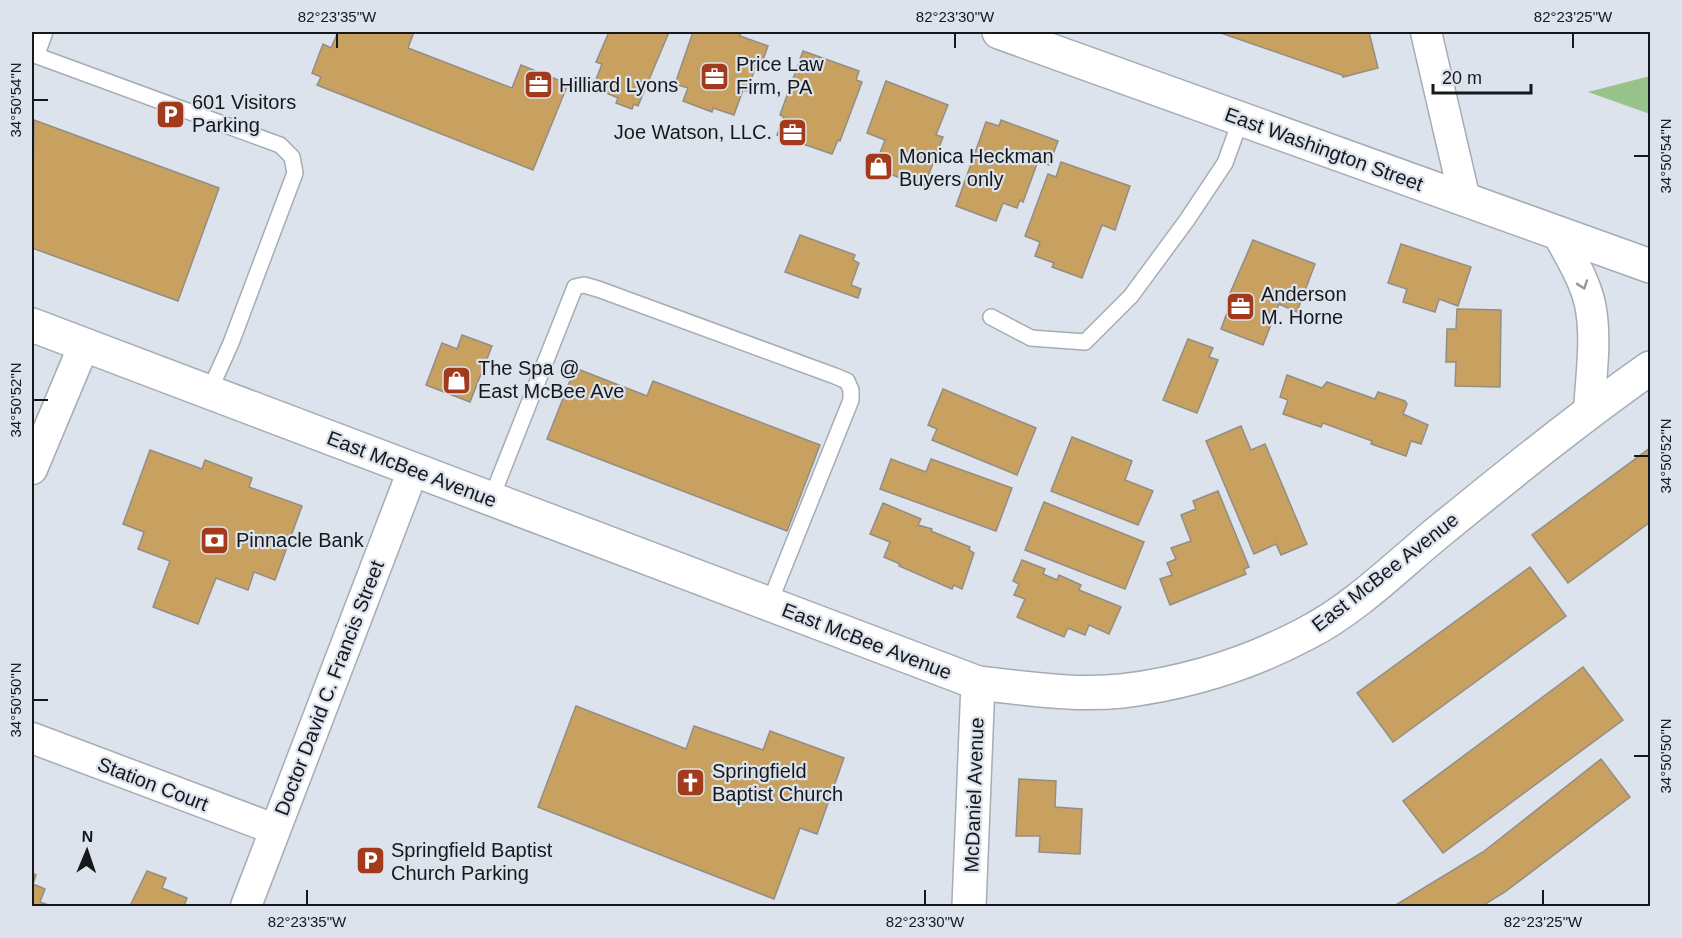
<svg xmlns="http://www.w3.org/2000/svg" width="1682" height="938" font-family="Helvetica,sans-serif">
<style>
.green{fill:#97c38a}
.building{fill:#c8a161;stroke:#938d84;stroke-width:1.5}
.lines{fill:none;stroke-linecap:round;stroke-linejoin:round}
.lane-casing{stroke:#a5acb5;stroke-width:18}
.street-casing{stroke:#a5acb5;stroke-width:33}
.secondary-casing{stroke:#a5acb5;stroke-width:36}
.lane{stroke:#fff;stroke-width:15}
.street{stroke:#fff;stroke-width:30}
.secondary{stroke:#fff;stroke-width:33}
.oneway{stroke:#969798}
.ticks{fill:none;stroke:#16181b;stroke-width:2}
.labels{text-anchor:middle;dominant-baseline:central;stroke-width:4.5;stroke-linejoin:round;paint-order:stroke}
.poi-label{font-size:20px;fill:#16181b;stroke:#dce3ec;text-anchor:start}
.street-label{font-size:20px;fill:#16181b;stroke:#dce3ec}
.neatline{fill:none;stroke:#16181b;stroke-width:2}
.ticks-label{font-size:15px;text-anchor:middle;fill:#16181b}
</style>
<rect width="100%" height="100%" fill="#dce3ec"/>
<path class="green" d="M1650,76V114L1588,92Z"/>
<g class="building">
<path d="M338,32H414L408,48L512,88L521,65L568,84L533,170L317,85L321,77L312,73L323,44L331,48Z"/>
<path d="M609,32H669L638,106L634,104L632,109L616,103L618,98L593,87L602,64L596,62Z"/>
<path d="M693,32H741L740,36L768,46L760,68L756,66L747,91L743,90L734,115L713,108L712,112L683,101L688,88L675,84Z"/>
<path d="M1218,32H1369L1378,68L1343,77L1342,75Z"/>
<path d="M803,51L859,71L856,80L862,82L840,141L838,140L832,154L777,135L784,117L780,115Z"/>
<path d="M886,81L948,105L936,135L943,137L924,187L874,168L885,140L867,133Z"/>
<path d="M34,120L219,188L178,301L32,248Z"/>
<path d="M1001,120L1058,141L1049,165L1038,161L1023,202L1020,200L1017,208L1003,203L996,221L956,206L986,122L999,126Z"/>
<path d="M1061,162L1130,186L1115,230L1102,225L1082,278L1052,267L1054,263L1035,256L1040,242L1025,236L1048,174L1056,177Z"/>
<path d="M800,235L855,255L853,260L859,263L851,285L861,289L858,298L785,272Z"/>
<path d="M1253,240L1315,264L1297,312L1279,304L1263,345L1221,329L1232,299L1228,298Z"/>
<path d="M1401,244L1471,267L1458,306L1439,299L1435,312L1403,302L1407,289L1388,283Z"/>
<path d="M1457,309L1501,310L1500,387L1455,386L1456,362H1446L1447,329H1456Z"/>
<path d="M462,335L492,346L470,402L426,385L442,343L457,349Z"/>
<path d="M1188,339L1213,348L1209,357L1218,360L1197,413L1163,400Z"/>
<path d="M575,368L647,396L653,381L820,445L787,531L547,439Z"/>
<path d="M1287,375L1322,388L1327,382L1375,399L1378,392L1405,401L1407,404L1403,414L1428,425L1421,444L1411,441L1406,456L1371,444L1372,441L1323,423L1321,427L1283,414L1288,400L1280,397Z"/>
<path d="M943,389L1036,428L1017,475L932,440L937,429L928,425Z"/>
<path d="M1241,426L1251,450L1265,444L1307,544L1281,555L1276,544L1254,554L1206,441Z"/>
<path d="M1072,437L1132,461L1125,480L1153,491L1138,525L1051,491Z"/>
<path d="M1650,448V522L1568,583L1532,535Z"/>
<path d="M150,450L202,469L205,460L252,478L249,487L302,506L275,580L254,572L248,590L216,578L198,624L153,607L170,561L138,549L144,532L123,524Z"/>
<path d="M891,459L926,472L931,459L1012,488L996,531L880,489Z"/>
<path d="M1218,491L1249,567L1244,569L1246,574L1170,605L1160,579L1172,575L1167,563L1176,559L1171,548L1191,541L1181,515L1196,509L1193,501Z"/>
<path d="M1044,502L1144,542L1125,589L1025,550Z"/>
<path d="M883,503L921,519L918,525L932,529L931,531L970,547L969,550L974,553L962,589L954,585L952,589L899,566L900,564L884,557L890,542L870,534Z"/>
<path d="M1022,560L1045,569L1043,574L1057,580L1059,575L1081,585L1079,590L1121,607L1109,634L1089,625L1085,635L1068,628L1064,637L1017,617L1025,599L1014,595L1019,584L1013,581Z"/>
<path d="M1530,567L1566,616L1393,742L1357,693Z"/>
<path d="M1583,667L1623,720L1443,853L1403,801Z"/>
<path d="M576,706L686,749L694,726L763,750L770,731L844,758L817,834L800,828L774,899L538,807Z"/>
<path d="M1601,759L1630,797L1505,892L1482,906H1394L1483,852Z"/>
<path d="M1019,779L1056,781L1055,807L1082,809L1080,854L1039,852L1040,836H1016Z"/>
<path d="M147,871L166,878L162,888L187,898L184,906H130Z"/>
<path d="M32,873L36,875L33,884L45,889L40,902L51,906H32Z"/>
</g>
<g class="lines">
<defs>
<g id="lane">
<path d="M32,54L280,145L292,157L295,173L231,343L209,392"/>
<path d="M991,317L1031,338L1085,342L1131,296L1187,220L1225,163L1241,119"/>
<path d="M491,499L575,287L584,285L598,289L835,376L847,381L851,390V400L769,604"/>
</g>
<g id="street">
<path d="M1426,32L1465,200"/>
<path d="M32,46L37,32"/>
<path d="M1557,232C1569,255 1584,278 1590,304C1597,338 1591,376 1589,411"/>
<path d="M32,469L84,345"/>
<path d="M32,738L274,829"/>
<path d="M246,906L413,470"/>
</g>
<g id="secondary">
<path d="M999,32L1650,266"/>
<path d="M32,325L978,683C1025,688 1074,696 1122,691C1187,683 1249,664 1307,633C1354,609 1395,568 1436,534C1506,477 1576,420 1650,368"/>
<path d="M969,906L978,683"/>
</g>
</defs>
<use href="#lane" class="lane-casing"/>
<use href="#street" class="street-casing"/>
<use href="#secondary" class="secondary-casing"/>
<use href="#lane" class="lane"/>
<use href="#street" class="street"/>
<use href="#secondary" class="secondary"/>
</g>
<defs><path id="oneway-chevron" d="M-2-3.5L2.5 0L-2 3.5" fill="none" stroke-width="1.6" stroke-linecap="round" stroke-linejoin="round" transform="scale(1.5)"/></defs>
<use class="oneway" href="#oneway-chevron" transform="translate(1583 285) rotate(71)"/>
<path class="ticks" d="M337,48V33M955,48V33M1573,48V33M33,100H48M1634,156H1649M33,400H48M1634,456H1649M33,700H48M1634,756H1649M307,905V890M925,905V890M1543,905V890"/>
<defs>
<symbol id="office-square" viewBox="-11 -11 22 22"><rect x="-9" y="-9" width="18" height="18" rx="4" fill="#a23a1b" stroke="#dce3ec"/><path d="M-6-3h4V-5.5h4V-3h4V5H-6ZM-1-4.5V-3h2v-1.5ZM-6 0V1H6V0Z" fill="#fff"/></symbol>
<symbol id="parking-square" viewBox="-11 -11 22 22"><rect x="-9" y="-9" width="18" height="18" rx="4" fill="#a23a1b" stroke="#dce3ec"/><path d="M-3.5-5.5H1a3.5 3.5 0 0 1 0 7H-1V5.5H-3.5ZM-1-3.4V-.6H.8a1.4 1.4 0 0 0 0-2.8Z" fill="#fff"/></symbol>
<symbol id="shop-square" viewBox="-11 -11 22 22"><rect x="-9" y="-9" width="18" height="18" rx="4" fill="#a23a1b" stroke="#dce3ec"/><path d="M-5-2.5h2.3a2.7 3.5 0 0 1 5.4 0H5L5.5 6h-11ZM-1.5-2.5h3a1.5 2.3 0 0 0-3 0Z" fill="#fff"/></symbol>
<symbol id="bank-square" viewBox="-11 -11 22 22"><rect x="-9" y="-9" width="18" height="18" rx="4" fill="#a23a1b" stroke="#dce3ec"/><path d="M-6-4H6V4H-6ZM0-2.3a2.3 2.3 0 1 0 0 4.6a2.3 2.3 0 1 0 0-4.6Z" fill="#fff"/></symbol>
<symbol id="church-square" viewBox="-11 -11 22 22"><rect x="-9" y="-9" width="18" height="18" rx="4" fill="#a23a1b" stroke="#dce3ec"/><path d="M-1.2-6h2.4v3.5h3.3v2.4h-3.3V6h-2.4V-.1h-3.3v-2.4h3.3Z" fill="#fff"/></symbol>
</defs>
<g fill-rule="evenodd">
<use href="#office-square" x="698" y="60" width="33" height="33"/>
<use href="#office-square" x="522" y="68" width="33" height="33"/>
<use href="#parking-square" x="154" y="98" width="33" height="33"/>
<use href="#office-square" x="776" y="116" width="33" height="33"/>
<use href="#shop-square" x="862" y="150" width="33" height="33"/>
<use href="#office-square" x="1224" y="290" width="33" height="33"/>
<use href="#shop-square" x="440" y="364" width="33" height="33"/>
<use href="#bank-square" x="198" y="524" width="33" height="33"/>
<use href="#church-square" x="674" y="766" width="33" height="33"/>
<use href="#parking-square" x="354" y="844" width="33" height="33"/>
</g>
<g class="labels">
<g class="poi-label">
<text x="736" y="64">Price Law<tspan x="736" dy="23">Firm, PA</tspan></text>
<text x="559" y="85">Hilliard Lyons</text>
<text x="192" y="102">601 Visitors<tspan x="192" dy="23">Parking</tspan></text>
<text x="772" y="132" text-anchor="end">Joe Watson, LLC.</text>
<text x="899" y="156">Monica Heckman<tspan x="899" dy="23">Buyers only</tspan></text>
<text x="1261" y="294">Anderson<tspan x="1261" dy="23">M. Horne</tspan></text>
<text x="478" y="368">The Spa @<tspan x="478" dy="23">East McBee Ave</tspan></text>
<text x="236" y="540">Pinnacle Bank</text>
<text x="712" y="771">Springfield<tspan x="712" dy="23">Baptist Church</tspan></text>
<text x="391" y="850">Springfield Baptist<tspan x="391" dy="23">Church Parking</tspan></text>
</g>
<g class="street-label">
<text transform="translate(1324 149) rotate(20)">East Washington Street</text>
<text transform="translate(412 469) rotate(21)">East McBee Avenue</text>
<text transform="translate(1385 572) rotate(-38)">East McBee Avenue</text>
<text transform="translate(867 641) rotate(21)">East McBee Avenue</text>
<text transform="translate(329 688) rotate(-69)">Doctor David C. Francis Street</text>
<text transform="translate(153 784) rotate(21)">Station Court</text>
<text transform="translate(974 795) rotate(-88)">McDaniel Avenue</text>
</g>
</g>
<rect width="1682" height="938" fill="none" stroke="#dce3ec" stroke-width="66"/>
<g transform="translate(87 851) rotate(2)" stroke="#dce3ec" stroke-width="4.5" paint-order="stroke">
<path d="M0-4.5L10 22L0 15L-10 22Z" fill="#16181b"/>
<text y="-9" font-size="16" font-weight="bold" text-anchor="middle" fill="#16181b">N</text>
</g>
<path d="M1433 84v9h98v-9" fill="none" stroke="#16181b" stroke-width="3"/>
<text x="1442" y="84" font-size="18" fill="#16181b" stroke="#dce3ec" stroke-width="4.5" paint-order="stroke">20 m</text>
<rect x="33" y="33" width="1616" height="872" class="neatline"/>
<g class="ticks-label">
<text x="337" y="22">82°23'35"W</text>
<text x="955" y="22">82°23'30"W</text>
<text x="1573" y="22">82°23'25"W</text>
<text transform="translate(16 100) rotate(-90)" y="5">34°50'54"N</text>
<text transform="translate(1666 156) rotate(-90)" y="5">34°50'54"N</text>
<text transform="translate(16 400) rotate(-90)" y="5">34°50'52"N</text>
<text transform="translate(1666 456) rotate(-90)" y="5">34°50'52"N</text>
<text transform="translate(16 700) rotate(-90)" y="5">34°50'50"N</text>
<text transform="translate(1666 756) rotate(-90)" y="5">34°50'50"N</text>
<text x="307" y="927">82°23'35"W</text>
<text x="925" y="927">82°23'30"W</text>
<text x="1543" y="927">82°23'25"W</text>
</g>
</svg>
